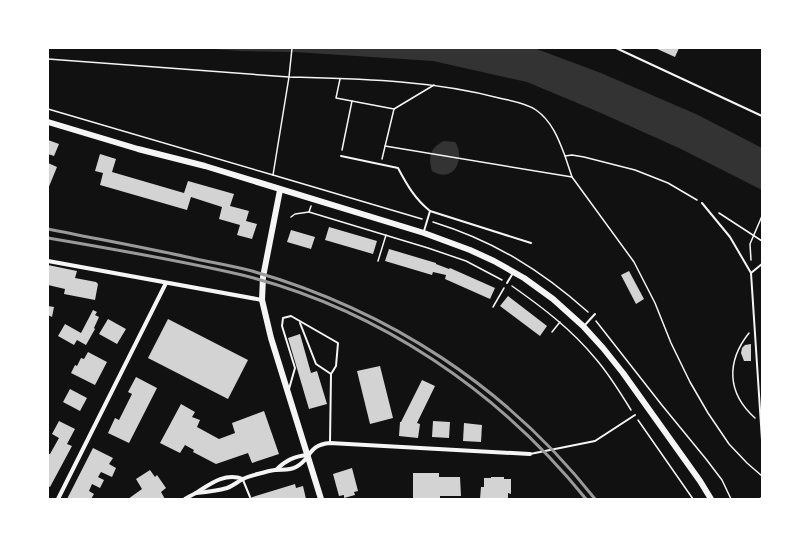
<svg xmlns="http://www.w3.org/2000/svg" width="810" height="547" font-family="'Titillium Web',sans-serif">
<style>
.water{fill:#333}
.building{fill:#d3d3d3}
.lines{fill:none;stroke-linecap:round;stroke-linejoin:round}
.path{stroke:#f5f5f5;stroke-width:1.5}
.service{stroke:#f5f5f5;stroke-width:2}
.minor{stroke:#f5f5f5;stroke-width:4}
.secondary{stroke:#f5f5f5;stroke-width:6}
.rail{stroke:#9a9a9a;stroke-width:3}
</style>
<rect width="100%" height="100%" fill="#111"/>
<g class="water">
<path d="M200,48H534L601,73L698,115L762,148V190L681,149L601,113L527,82L433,61L295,52L241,51Z"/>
<path d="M444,141L455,142C466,157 454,185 432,171C428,156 430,148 444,141Z"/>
</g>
<g class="building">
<path d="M655,48H679L675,57Z"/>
<path d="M48,140L59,144L54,156L48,154Z"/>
<path d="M100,154L116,159L112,172L184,193L188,181L234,194L230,206L249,211L246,221L257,224L252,239L237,235L240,225L219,219L222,207L191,197L187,210L100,185L103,173L95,171Z"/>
<path d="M48,163L57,167L48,189Z"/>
<path d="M329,227L377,241L373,254L325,240Z"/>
<path d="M291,230L315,237L311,249L287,242Z"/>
<path d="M389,249L436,263V264L449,269L450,268L495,288L490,299L445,279L446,275L433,272L432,275L385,261Z"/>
<path d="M48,265L77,271L75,278L96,282L98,284L95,300L64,294L65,289L48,285Z"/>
<path d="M629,271L644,299L636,304L621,275Z"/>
<path d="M508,296L547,326L540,336L500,306Z"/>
<path d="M48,306L54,307L52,317L48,315Z"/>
<path d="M93,310L97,312L95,315L99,317L94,328L95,329L86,345L77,340L74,345L58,336L65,324L81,333Z"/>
<path d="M108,319L126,329L117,344L99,334Z"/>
<path d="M168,319L248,360L228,399L148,358Z"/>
<path d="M300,334L311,373L317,371L327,404L309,409L288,338Z"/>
<path d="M751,344V361H744L741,353L742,348L745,345Z"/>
<path d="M88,352L107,362L95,385L71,373L75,365L77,366L81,358L84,359Z"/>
<path d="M380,366L393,418L370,424L357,371Z"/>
<path d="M136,377L157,388L129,443L108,433L115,418L119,420L132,394L128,392Z"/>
<path d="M422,380L435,386L417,423L420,424L418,438L399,436L400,422H401Z"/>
<path d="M70,389L87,398L80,411L63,402Z"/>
<path d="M181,404L195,412L192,417L200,420L197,427L219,439L235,433L232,423L264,411L279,454L252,463L248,453L216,464L193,452L194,450L185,445L180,453L160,443Z"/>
<path d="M59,421L75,429L67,444L72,446L50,487L48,486V454H50L59,438L52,434Z"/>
<path d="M433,421L450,422L449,438L432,437Z"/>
<path d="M464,423L482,425L481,442L463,441Z"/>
<path d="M93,448L113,458L109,464L116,468L112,477L101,472L98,477L104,480L100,488L92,484L89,491L94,494L91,499H67Z"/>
<path d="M352,468L358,491L354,492L355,495L344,498V495L339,496L333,474Z"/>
<path d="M150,470L155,477L157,475L166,488L161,492L165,499H128L142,489L136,479Z"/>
<path d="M413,473H439V477H460L461,496H440V499H413Z"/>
<path d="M491,477H504V479H511V494L508,493V499H480L481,487H484V478H491Z"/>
<path d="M295,484L296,488L303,486L306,499H246Z"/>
</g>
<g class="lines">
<g class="path">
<path d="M292,48L289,77L273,175L422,219"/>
<path d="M48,59L289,77C360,79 431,80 499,98C511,101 526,103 536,110C552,121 559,140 565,156L572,155L584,157L635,170L668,183L697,200"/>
<path d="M340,79L336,98L394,109L434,85"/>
<path d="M48,109L273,175"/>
<path d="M385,146L572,177"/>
<path d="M342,150L352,101"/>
<path d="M565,156L572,177L634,262L655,303L671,343L690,382L708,413L729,444L747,463L762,476"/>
<path d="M382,159L394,109"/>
<path d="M311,206L309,212L428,248L466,261L502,280"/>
<path d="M719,213L762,241"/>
<path d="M291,217L295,214L309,212"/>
<path d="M433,222C494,241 541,270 588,312"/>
<path d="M751,260L750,244L762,216"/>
<path d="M378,261L386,235"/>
<path d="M512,286C542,307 571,329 595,358C609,374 620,392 631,410"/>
<path d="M493,307L504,288"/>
<path d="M596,321L661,404L706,459L722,480L731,499"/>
<path d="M552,332L560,322"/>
<path d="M749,333C726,362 727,393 755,418"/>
<path d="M638,420L693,499"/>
</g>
<g class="service">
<path d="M616,48L762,116"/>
<path d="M341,156L398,168C407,185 415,199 430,211L531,243"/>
<path d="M702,203L730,237L751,273L762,440"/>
<path d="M424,231L430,211"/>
<path d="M751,273L762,264"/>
<path d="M507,283L513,273"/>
<path d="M300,323L316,364L331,374"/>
<path d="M584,326L595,314"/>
<path d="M289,389L295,368L282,326L283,318L291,316L338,343L336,366L331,374L330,442"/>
<path d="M530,454L595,441L635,415"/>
<path d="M243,480L250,497"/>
<path d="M760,499L762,498"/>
</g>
<g class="minor">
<path d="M48,261L262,300"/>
<path d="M276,470C286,460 295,456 308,455"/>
<path d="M196,493C207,492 217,491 227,488C233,486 237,482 243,479C249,476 268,471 275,470C282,469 289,471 296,467C312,459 307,445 330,443L530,454"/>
<path d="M58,499L166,283"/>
<path d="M185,499C188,497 192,495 196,493C210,484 225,472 243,479"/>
</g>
<g class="secondary">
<path d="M48,122L138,149L205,166L424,233L470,250L494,261L524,278L553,299L583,326L603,348L623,373L700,481L711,499"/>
<path d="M280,190L263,277L262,300L271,338L321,499"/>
</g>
<g class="rail">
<path d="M48,229C97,239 147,248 196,259C215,263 233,266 252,271C388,310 507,387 595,499"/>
<path d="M48,238C113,249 178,260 242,275C378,309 499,391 586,499"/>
</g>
</g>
<rect width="810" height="547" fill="none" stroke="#ffffff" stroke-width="98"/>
</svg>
